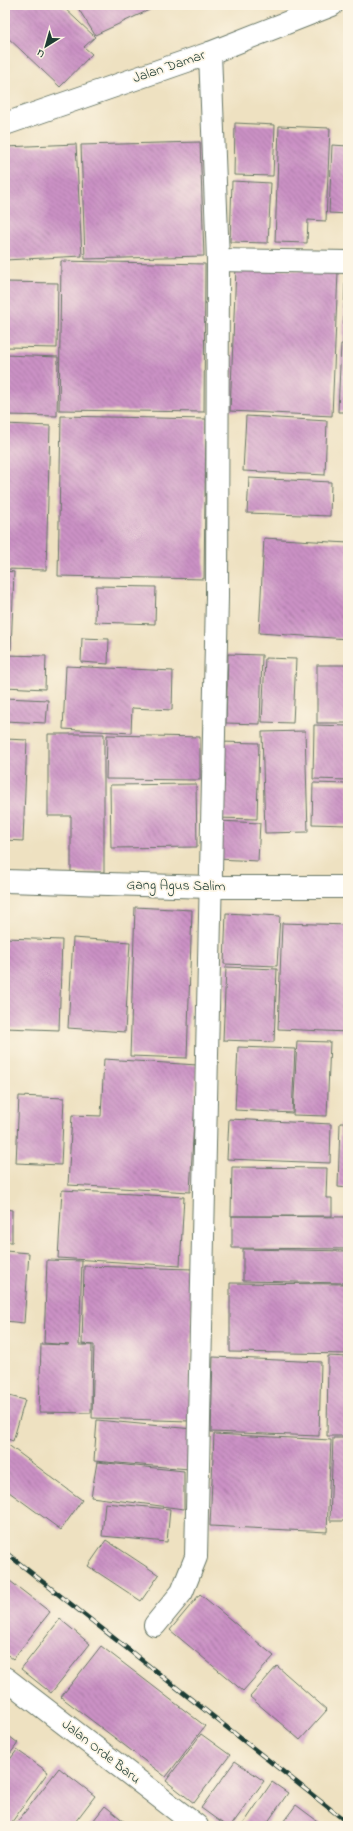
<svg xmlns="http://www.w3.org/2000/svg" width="353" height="1831" font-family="'Indie Flower',sans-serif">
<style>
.building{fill:url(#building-back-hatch)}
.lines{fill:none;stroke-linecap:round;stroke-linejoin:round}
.minor-casing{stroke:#677665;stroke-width:24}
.minor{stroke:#fff;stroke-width:22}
.rail-casing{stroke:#1f3d34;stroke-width:4.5}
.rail{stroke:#fcf5e5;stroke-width:3;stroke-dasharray:9;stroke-linecap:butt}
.labels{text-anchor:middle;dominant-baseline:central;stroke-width:3.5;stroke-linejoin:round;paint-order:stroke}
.street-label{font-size:14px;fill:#1f3d34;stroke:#fcf5e5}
</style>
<defs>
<pattern id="building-back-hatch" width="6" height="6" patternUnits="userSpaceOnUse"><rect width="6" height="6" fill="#cb91c5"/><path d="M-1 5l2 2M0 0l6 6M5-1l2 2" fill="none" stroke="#a478a1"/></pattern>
</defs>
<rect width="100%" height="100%" fill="#fcf5e5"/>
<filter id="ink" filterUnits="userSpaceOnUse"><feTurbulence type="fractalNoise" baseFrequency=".025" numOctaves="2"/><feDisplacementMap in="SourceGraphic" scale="8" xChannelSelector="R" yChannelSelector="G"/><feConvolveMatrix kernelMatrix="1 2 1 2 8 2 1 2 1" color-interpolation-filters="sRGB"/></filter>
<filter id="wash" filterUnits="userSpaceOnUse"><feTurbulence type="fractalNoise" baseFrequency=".012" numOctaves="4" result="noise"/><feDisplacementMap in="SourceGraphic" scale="16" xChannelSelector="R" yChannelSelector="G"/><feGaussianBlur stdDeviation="0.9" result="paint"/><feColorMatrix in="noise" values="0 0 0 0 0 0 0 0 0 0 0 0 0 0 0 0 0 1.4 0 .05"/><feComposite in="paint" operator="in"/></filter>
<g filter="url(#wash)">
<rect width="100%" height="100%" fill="#eee1c1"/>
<g id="blocks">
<g class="building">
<path d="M7,5H61L95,37L84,47L92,54L60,87L5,35V8Z"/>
<path d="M76,5H160L95,35Z"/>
<path d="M235,123L275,125L273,176L234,175Z"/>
<path d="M279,126L330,128L326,221L308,220L307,243L275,242Z"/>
<path d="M200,142L204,256L85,259L81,145Z"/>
<path d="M76,144L82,256L5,260V205L7,204L5,147Z"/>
<path d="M332,145L348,146V214L329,213Z"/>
<path d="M232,181L271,183L268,243L230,242Z"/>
<path d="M61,261L205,264L204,412L59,410Z"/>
<path d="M236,268L338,272L332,416L230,411Z"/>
<path d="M5,282L58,283L57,348L5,347Z"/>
<path d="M345,284L348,285V343H343Z"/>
<path d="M341,344H348V412H338Z"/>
<path d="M5,355L58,357L57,416L5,415Z"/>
<path d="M61,416L206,419L204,579L58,576Z"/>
<path d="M246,416L327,421L325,475L243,471Z"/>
<path d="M5,424L50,426L46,570L5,569Z"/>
<path d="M249,478L331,482L330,516L247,513Z"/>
<path d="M264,538L348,543V639L259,633Z"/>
<path d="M5,571L14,572L11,650L5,649Z"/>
<path d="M96,586L156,587L155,624L95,622Z"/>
<path d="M82,638L109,639L108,664L81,662Z"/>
<path d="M228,654L262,655L260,724L226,723Z"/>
<path d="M5,655L46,656L45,689L5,687Z"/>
<path d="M265,658L296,659L293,723L262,722Z"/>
<rect x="317" y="665" width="31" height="58"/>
<path d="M66,666L173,671L172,710L132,708L131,733L63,729Z"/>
<path d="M5,698L48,700L46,723L5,721Z"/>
<path d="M314,725L348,726V780L313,779Z"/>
<path d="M305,731L308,832L265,833L262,732Z"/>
<path d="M48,734H104V872H71V816H48Z"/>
<path d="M107,735L200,737V780L106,779Z"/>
<path d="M5,739L27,740L23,841L5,840Z"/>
<path d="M220,742L259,743L257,819L217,818Z"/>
<path d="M313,783L348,784V825L312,824Z"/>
<path d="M196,784L197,847L111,848L110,785Z"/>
<path d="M219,821L260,823L258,861L217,859Z"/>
<path d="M135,907L192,910L187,1058L130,1056Z"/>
<path d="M226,913L280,916L277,966L224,964Z"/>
<path d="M282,923L348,925V1032L278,1029Z"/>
<path d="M5,938L62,940L59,1030L5,1028Z"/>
<path d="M73,938L130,942L125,1032L68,1028Z"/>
<path d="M226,967L277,969L274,1042L223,1040Z"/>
<path d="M297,1041L330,1042L327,1116L293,1115Z"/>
<path d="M238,1047L295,1049L292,1113L235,1110Z"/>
<path d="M104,1059L197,1065L190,1192L68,1185L72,1115L101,1116Z"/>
<path d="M19,1096L64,1098L61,1165L16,1163Z"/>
<path d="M229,1119L331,1124L330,1163L227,1159Z"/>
<path d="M340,1123H348V1188L338,1187Z"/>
<path d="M232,1167L327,1168L326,1198H332V1216H231Z"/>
<path d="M62,1190L184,1197L180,1266L58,1258Z"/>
<path d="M5,1209L12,1210V1242H5Z"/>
<path d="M232,1216L348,1217V1249L232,1248Z"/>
<path d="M243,1249L347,1251L346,1283L243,1281Z"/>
<path d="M5,1251L29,1253L24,1323L5,1321Z"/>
<path d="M47,1260L82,1261L79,1345H92L91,1413L39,1412L41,1344L69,1345L44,1343Z"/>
<path d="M84,1266L193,1269L189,1421L92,1418L94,1345L82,1344Z"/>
<path d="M230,1283L348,1284V1354L230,1352Z"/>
<path d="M328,1356L348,1357V1436H327Z"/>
<path d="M213,1357L321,1362L319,1436L211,1432Z"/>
<path d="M5,1395L25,1400L13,1441L5,1438Z"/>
<path d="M97,1420L193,1429L189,1469L94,1461Z"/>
<path d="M214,1434L331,1440L327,1532L210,1526Z"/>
<path d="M333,1438H348V1521H330Z"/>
<path d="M7,1444L82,1500L61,1530L5,1489V1446Z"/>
<path d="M97,1462L184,1471V1509L91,1497Z"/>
<path d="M105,1503L170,1509L167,1542L102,1536Z"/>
<path d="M106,1540L159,1575L141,1601L88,1566Z"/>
<path d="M10,1581L50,1612L13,1659L5,1653V1588Z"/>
<path d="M200,1594L274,1656L243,1691L170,1630Z"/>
<path d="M60,1619L90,1644L51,1693L21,1669Z"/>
<path d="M101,1646L205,1726L166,1777L61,1697Z"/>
<path d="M277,1666L327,1710L300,1740L250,1697Z"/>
<path d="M5,1733L18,1743L5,1761Z"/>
<path d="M201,1734L230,1755L194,1803L166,1781Z"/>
<path d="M17,1750L48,1772L9,1826H5V1766Z"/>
<path d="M235,1761L264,1781L231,1826H226L201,1808Z"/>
<path d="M59,1768L95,1796L72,1826H14Z"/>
<path d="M272,1782L288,1793L265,1826H242Z"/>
<path d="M296,1805L324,1826H280Z"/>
<path d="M105,1806L130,1826H89Z"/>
</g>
</g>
</g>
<g filter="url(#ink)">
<use href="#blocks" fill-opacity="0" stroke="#677665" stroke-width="1"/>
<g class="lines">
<defs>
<g id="minor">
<path d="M5,124L210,53L332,5"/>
<path d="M218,260L348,262"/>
<path d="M5,881L210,887H348"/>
<path d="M155,1625L182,1592L196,1557L217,597L218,260L210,53"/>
<path d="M5,1678L197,1826"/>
</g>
</defs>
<use href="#minor" class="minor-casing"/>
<use href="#minor" class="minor"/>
<defs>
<path id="rail" d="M5,1552L348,1823"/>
</defs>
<use href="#rail" class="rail-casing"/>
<use href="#rail" class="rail"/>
</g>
</g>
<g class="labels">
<g class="street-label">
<text transform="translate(169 67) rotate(-19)">Jalan Damar</text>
<text transform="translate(176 886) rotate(1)">Gang Agus Salim</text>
<text transform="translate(101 1752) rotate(38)">Jalan Orde Baru</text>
</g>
</g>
<rect width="353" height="1831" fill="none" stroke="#fcf5e5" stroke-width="20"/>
<g transform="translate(46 46) rotate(217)" stroke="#fcf5e5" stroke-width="3" paint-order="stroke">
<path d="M0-3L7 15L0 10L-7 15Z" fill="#1f3d34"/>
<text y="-6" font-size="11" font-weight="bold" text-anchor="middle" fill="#1f3d34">U</text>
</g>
</svg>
